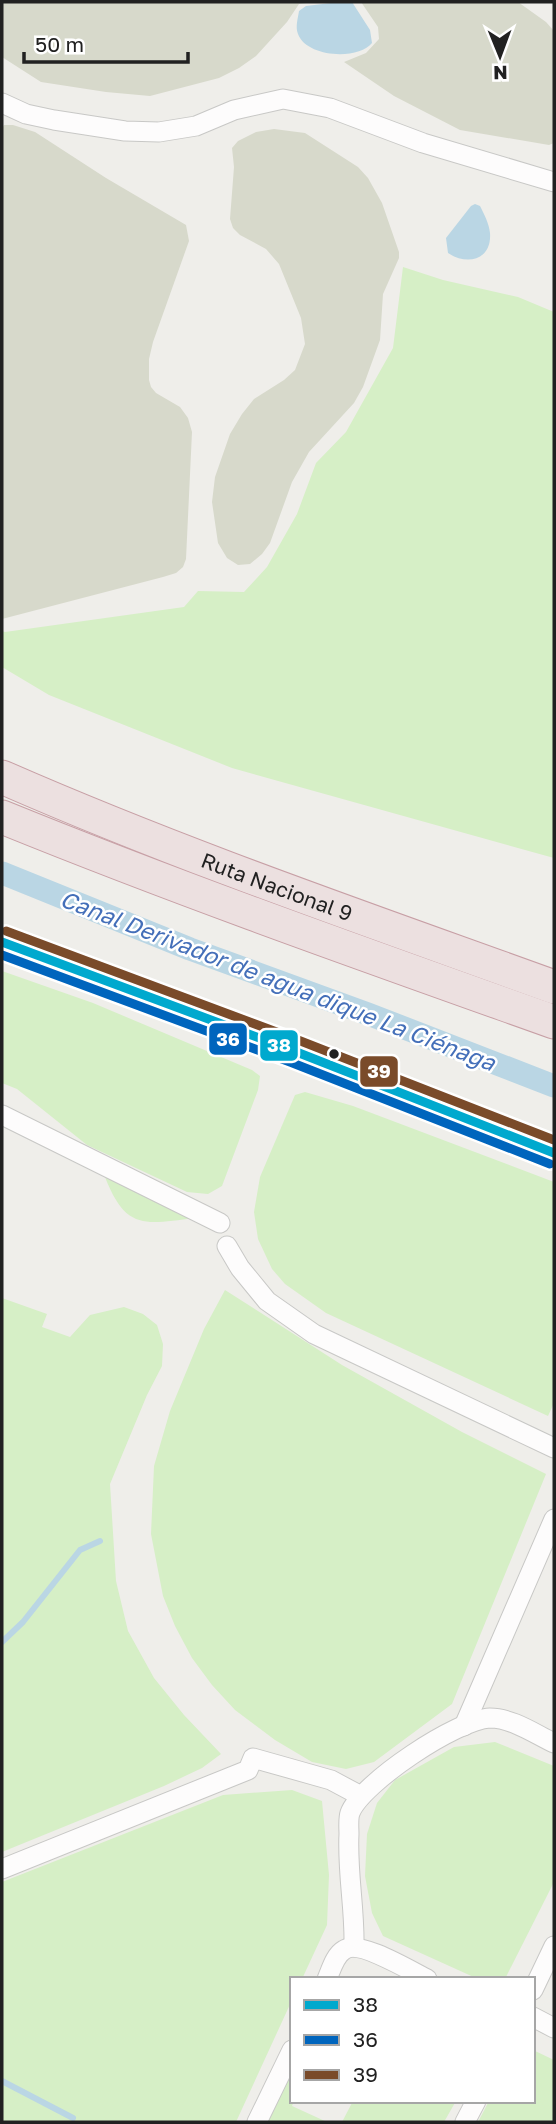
<svg xmlns="http://www.w3.org/2000/svg" width="556" height="2124" font-family="'Golos Text',sans-serif">
<style>
.construction{fill:#d7d9cb}
.grass{fill:#d6efc6}
.water{fill:#bad6e4}
.lines{fill:none;stroke-linecap:round;stroke-linejoin:round}
.stream{stroke:#bad6e4;stroke-width:6}
.canal{stroke:#bad6e4;stroke-width:23}
.minor-casing{stroke:#c8c8c6;stroke-width:21}
.tertiary-casing{stroke:#c8c8c6;stroke-width:24}
.motorway-casing{stroke:#c79fa5;stroke-width:35}
.minor{stroke:#fdfcfc;stroke-width:19}
.tertiary{stroke:#fdfcfc;stroke-width:23}
.motorway{stroke:#ece0e0;stroke-width:33}
.bus-1-casing{stroke:#fff;stroke-width:14}
.bus-2-casing{stroke:#fff;stroke-width:14}
.bus-3-casing{stroke:#fff;stroke-width:14}
.bus-1{stroke:#00a9ce;stroke-width:9}
.bus-2{stroke:#0065bd;stroke-width:9}
.bus-3{stroke:#7a4b2a;stroke-width:9}
.bus-dot{fill:#212121;stroke:#fff;stroke-width:2.5}
.labels{text-anchor:middle;dominant-baseline:central;stroke-width:5;stroke-linejoin:round;paint-order:stroke}
.street-label{font-size:21px;fill:#212121;stroke:#fff}
.water-label{font-size:23px;font-style:italic;fill:#446fb9;stroke:#fff}
.line-badge{stroke:#fff;stroke-width:2.5}
.badge-label{font-size:19px;text-anchor:middle;font-weight:bold;fill:#fff}
</style>
<rect width="100%" height="100%" fill="#efeeea"/>
<g class="construction">
<path d="M2,2H314L299,4L287,22L256,56L239,68L219,78L150,96L106,92L41,82L2,57Z"/>
<path d="M361,2H518L546,22L554,31V143L549,145L460,130L394,96L344,62L366,53L379,39L378,27Z"/>
<path d="M4,125H13L35,132L106,178L186,225L189,241L153,342L149,359V380L151,387L156,393L180,407L188,418L192,432L186,559L183,567L176,573L163,577L2,619V129Z"/>
<path d="M274,129L305,133L358,167L368,178L382,203L399,252V258L383,294L380,340L363,387L354,403L309,452L292,482L270,543L262,554L250,564L238,565L227,558L218,543L212,502L215,477L230,434L242,414L254,399L284,380L295,370L305,344L301,318L279,264L266,249L240,235L233,228L230,219L234,167L232,148L238,141L256,132Z"/>
</g>
<g class="grass">
<path d="M403,267L443,280L518,297L554,312V858L232,768L49,695L2,667V631L5,632L184,607L198,591L244,592L267,567L297,514L316,463L346,432L393,348Z"/>
<path d="M2,971L93,1003L252,1070L260,1076L258,1090L222,1186L208,1194L187,1192L87,1145L17,1089L2,1083Z"/>
<path d="M305,1092L353,1106L554,1182V1403L548,1416L326,1313L285,1284L272,1269L258,1239L254,1212L260,1177L295,1095Z"/>
<path d="M105,1177L195,1218C145,1224 126,1231 105,1177Z"/>
<path d="M225,1290L342,1365L462,1432L546,1474L452,1704L374,1762L346,1769L312,1762L275,1740L235,1710L212,1685L192,1658L175,1626L163,1596L151,1534L154,1466L170,1411L204,1329Z"/>
<path d="M2,1298L47,1314L42,1327L70,1337L90,1315L124,1307L143,1314L157,1325L163,1344L162,1366L147,1395L110,1484L116,1581L128,1631L154,1678L184,1715L221,1754L202,1768L164,1786L2,1852Z"/>
<path d="M495,1742L554,1766V1882L505,1979H478L383,1936L372,1913L365,1876L367,1834L377,1803L395,1780L454,1747Z"/>
<path d="M292,1790L322,1801L329,1875L327,1925L302,1979H292V2000L236,2122H2V1882L223,1795Z"/>
<path d="M533,2050L554,2060V2122H478L489,2101H533Z"/>
<path d="M292,2070V2101H294L292,2106L327,2122H267Z"/>
<path d="M353,2101H456L444,2122H342Z"/>
</g>
<g class="water">
<path d="M339,2H352L370,30L372,43C359,60 307,58 298,34C295,27 298,18 299,11L306,6Z"/>
<path d="M475,204L480,206C484,214 489,223 490,233C492,260 467,266 448,253L446,238L471,206Z"/>
</g>
<g class="lines">
<g class="stream">
<path d="M2,1642L23,1622L80,1550L100,1541"/>
<path d="M2,2081L73,2118"/>
</g>
<path class="canal" d="M2,873L190,949L368,1014L554,1086"/>
<defs>
<g id="minor">
<path d="M2,103L26,114L54,120L125,131L159,132L196,126L234,110L283,99L330,108L423,143L554,182"/>
<path d="M2,1115L220,1223"/>
<path d="M227,1246L240,1268L267,1301L314,1334L554,1448"/>
<path d="M464,1726L554,1519"/>
<path d="M2,1869L248,1770L253,1758L331,1780L361,1796"/>
<path d="M354,1947C355,1909 347,1872 349,1834C349,1828 348,1819 350,1813C361,1783 458,1719 490,1718C512,1718 535,1734 554,1743"/>
<path d="M327,1979C331,1970 335,1955 344,1950C358,1939 411,1971 427,1979"/>
<path d="M533,1990L554,1946"/>
<path d="M533,2017L554,2028"/>
<path d="M257,2122L292,2050"/>
<path d="M465,2122L476,2101"/>
</g>
<path id="tertiary" d="M2,942L294,1051L554,1153"/>
<g id="motorway">
<path id="s1" d="M2,777C182,856 369,920 554,987"/>
<path d="M2,817C184,891 369,956 554,1022"/>
</g>
</defs>
<use href="#minor" class="minor-casing"/>
<use href="#tertiary" class="tertiary-casing"/>
<use href="#motorway" class="motorway-casing"/>
<use href="#minor" class="minor"/>
<use href="#tertiary" class="tertiary"/>
<use href="#motorway" class="motorway"/>
<defs>
<path id="bus-1" d="M2,942L294,1051L554,1153"/>
<path id="bus-2" d="M2,955L290,1062L550,1164"/>
<path id="bus-3" d="M6,931L298,1040L554,1140"/>
</defs>
<use href="#bus-1" class="bus-1-casing"/>
<use href="#bus-2" class="bus-2-casing"/>
<use href="#bus-3" class="bus-3-casing"/>
<use href="#bus-1" class="bus-1"/>
<use href="#bus-2" class="bus-2"/>
<use href="#bus-3" class="bus-3"/>
</g>
<circle class="bus-dot" cx="334" cy="1054" r="6"/>
<g class="labels">
<g class="street-label">
<text stroke="none"><textPath href="#s1" startOffset="296">Ruta Nacional 9</textPath></text>
</g>
<g class="water-label">
<text transform="translate(278 980) rotate(21)">Canal Derivador de agua dique La Ciénaga</text>
</g>
</g>
<g class="line-badge">
<rect x="208" y="1022" width="40" height="34" rx="7" fill="#0065bd"/>
<rect x="259" y="1029" width="40" height="33" rx="7" fill="#00a9ce"/>
<rect x="359" y="1055" width="40" height="33" rx="7" fill="#7a4b2a"/>
</g>
<g class="badge-label">
<text x="228" y="1046">36</text>
<text x="279" y="1052">38</text>
<text x="379" y="1078">39</text>
</g>
<rect width="556" height="2124" fill="none" stroke="#212121" stroke-width="7"/>
<rect x="290" y="1977" width="245" height="126" fill="#ffffff" stroke="#a6a6a6" stroke-width="2"/>
<rect x="304" y="2000" width="35" height="10" fill="#00a9ce" stroke="#a6a6a6" stroke-width="2"/>
<text x="353" y="2012" font-size="21" fill="#212121">38</text>
<rect x="304" y="2035" width="35" height="10" fill="#0065bd" stroke="#a6a6a6" stroke-width="2"/>
<text x="353" y="2047" font-size="21" fill="#212121">36</text>
<rect x="304" y="2070" width="35" height="10" fill="#7a4b2a" stroke="#a6a6a6" stroke-width="2"/>
<text x="353" y="2082" font-size="21" fill="#212121">39</text>
<g transform="translate(500 56) rotate(179)" stroke="#ffffff" stroke-width="5" paint-order="stroke">
<path d="M0-5L12 26L0 18L-12 26Z" fill="#212121"/>
<text y="-10" font-size="19" font-weight="bold" text-anchor="middle" fill="#212121">N</text>
</g>
<path d="M24 52v10h164v-10" fill="none" stroke="#212121" stroke-width="3.5"/>
<text x="35" y="52" font-size="21" fill="#212121" stroke="#ffffff" stroke-width="5" paint-order="stroke">50 m</text>
</svg>
